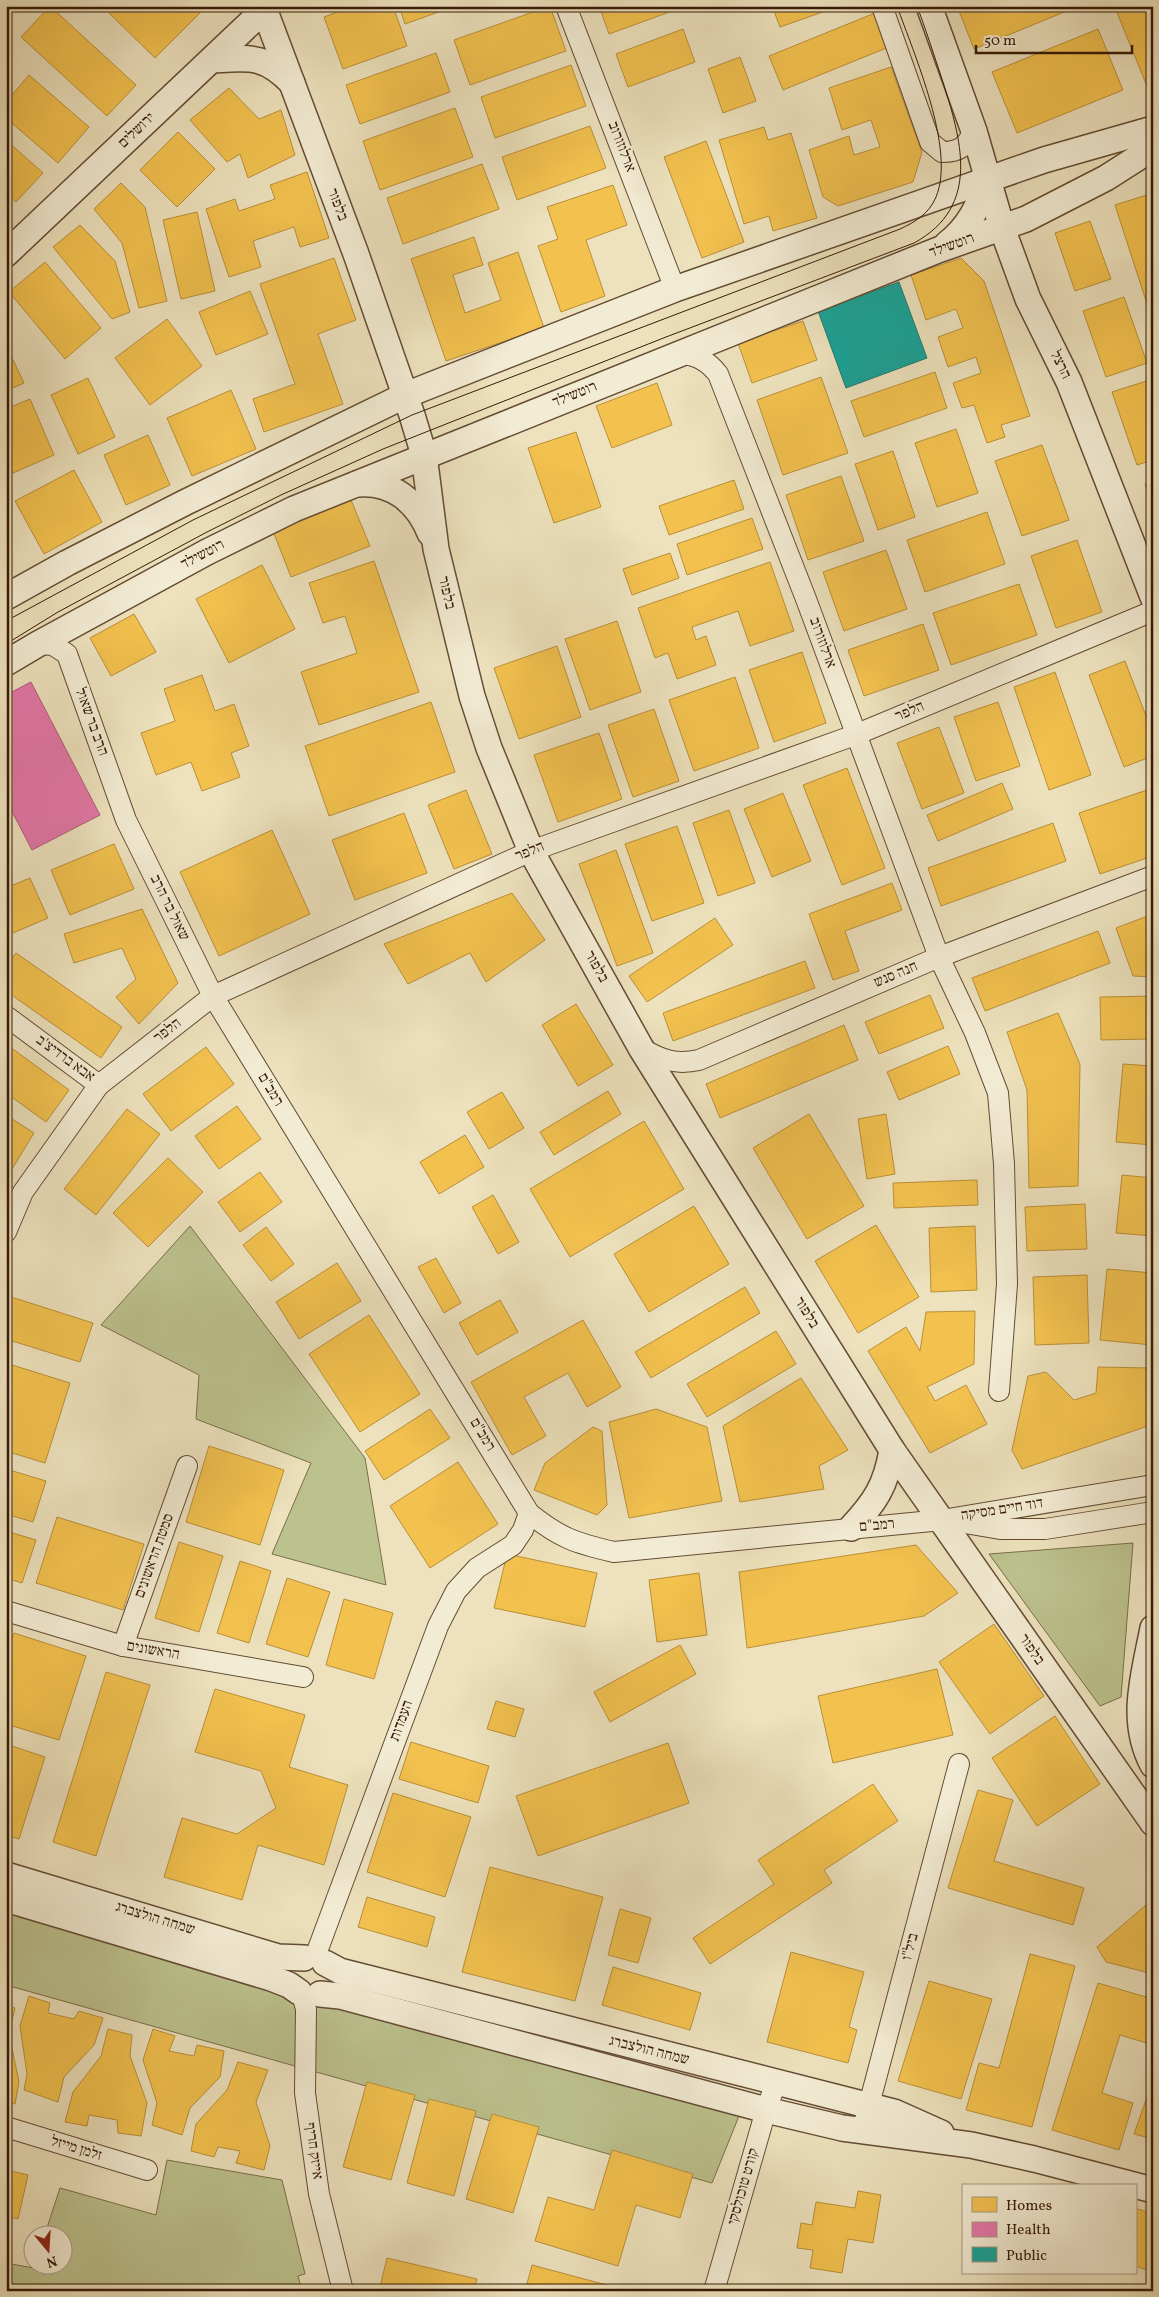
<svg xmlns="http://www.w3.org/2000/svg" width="1159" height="2297" font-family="Vollkorn,'Frank Ruhl Libre',serif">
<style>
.green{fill:#bcc28e;stroke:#7a6e4a}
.homes{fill:#f2c14e;stroke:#ba8f39}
.health{fill:#e377a8;stroke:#af5b78}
.public{fill:#17a398;stroke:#217a6c}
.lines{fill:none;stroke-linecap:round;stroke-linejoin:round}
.minor-casing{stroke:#644c34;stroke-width:22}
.tertiary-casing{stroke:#644c34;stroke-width:28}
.minor{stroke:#f3ecd4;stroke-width:20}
.tertiary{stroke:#f3ecd4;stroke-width:25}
.tram{stroke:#371a07;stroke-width:1}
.labels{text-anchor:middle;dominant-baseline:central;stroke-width:5;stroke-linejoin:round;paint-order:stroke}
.street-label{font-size:15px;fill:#371a07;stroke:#f3ecd4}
</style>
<rect width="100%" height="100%" fill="#ede2bd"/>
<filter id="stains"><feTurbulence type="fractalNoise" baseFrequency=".004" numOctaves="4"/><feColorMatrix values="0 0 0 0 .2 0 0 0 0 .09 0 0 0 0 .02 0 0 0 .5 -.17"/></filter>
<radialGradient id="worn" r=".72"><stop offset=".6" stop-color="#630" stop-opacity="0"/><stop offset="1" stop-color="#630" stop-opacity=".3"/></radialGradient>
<g class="green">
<path d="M190,1226L365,1458L386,1585L272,1554L311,1463L196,1419L199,1375L101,1325Z"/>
<path d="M1133,1543L1121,1697L1100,1706L989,1554Z"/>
<path d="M6,1912L741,2111L712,2183L6,1985Z"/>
<path d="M167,2160L282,2180L305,2274L298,2276L302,2291H6V2263L33,2268L35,2265L62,2264V2234H45L60,2188L156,2215Z"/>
</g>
<g class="homes">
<path d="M50,6L136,85L107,116L21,37Z"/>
<path d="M102,6H207L155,58Z"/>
<path d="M348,6H393L407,46L343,69L324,17L349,8Z"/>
<path d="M399,6H449L450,8L405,24Z"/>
<path d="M550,6L566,51L470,85L454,40Z"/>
<path d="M599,6H686L609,34Z"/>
<path d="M772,6H840L780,27Z"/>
<path d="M957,6H1079L974,49Z"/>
<path d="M1126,6H1153V89L1149,91L1116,10Z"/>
<path d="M875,13L889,47L783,90L769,56Z"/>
<path d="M683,29L695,62L628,87L616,54Z"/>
<path d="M1098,29L1123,90L1017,133L992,72Z"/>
<path d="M436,53L450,92L360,124L346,85Z"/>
<path d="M740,57L756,101L723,113L708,69Z"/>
<path d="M571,65L586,106L495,138L481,97Z"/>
<path d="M891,67L922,152L913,182L838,206L823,197L809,150L849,136L854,155L880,147L871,120L842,130L829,88Z"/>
<path d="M29,75L89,127L58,163L6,118V102Z"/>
<path d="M229,88L259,119L281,110L295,155L248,178L240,154L227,162L190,120Z"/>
<path d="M455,108L473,157L380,190L363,141Z"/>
<path d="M590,126L606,168L517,200L502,157Z"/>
<path d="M764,127L768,140L791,133L817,218L773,231L769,216L744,224L719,140Z"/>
<path d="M178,132L215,169L177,207L140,170Z"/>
<path d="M6,140L43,173L16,202L6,193Z"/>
<path d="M706,141L744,242L702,258L664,157Z"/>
<path d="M482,164L499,209L403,244L387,198Z"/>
<path d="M307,172L329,238L300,247L294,227L253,241L261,267L229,277L206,209L235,199L239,211L275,199L270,185Z"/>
<path d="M121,183L145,207L167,301L139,308L122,243L94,209Z"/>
<path d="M613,185L627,225L586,240L605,296L561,312L538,246L558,239L547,207Z"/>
<path d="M1153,193V309L1149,310L1115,205Z"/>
<path d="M197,212L215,291L181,299L163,220Z"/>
<path d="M1090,221L1111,279L1075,291L1055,233Z"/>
<path d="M80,225L115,261L130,312L112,319L53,247Z"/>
<path d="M474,237L483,265L453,275L465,313L501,300L488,263L518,252L544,328L446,361L411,259Z"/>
<path d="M334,258L356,320L318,334L343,404L264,432L253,399L295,384L260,284Z"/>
<path d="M961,258L984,281L1030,416L1001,425L1005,437L987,443L974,405L962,408L953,383L981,373L976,357L948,367L938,337L963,328L956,309L926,320L911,275Z"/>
<path d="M45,262L101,328L65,359L9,292Z"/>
<path d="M250,291L268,334L216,355L199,312Z"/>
<path d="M1124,297L1147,363L1106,377L1083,311Z"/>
<path d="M167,319L202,366L150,405L115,358Z"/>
<path d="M803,321L817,360L752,383L738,343Z"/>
<path d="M6,345L24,383L6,391Z"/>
<path d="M935,372L947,408L864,437L851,401Z"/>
<path d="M821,377L848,453L783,475L757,400Z"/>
<path d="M88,378L115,437L78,454L51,395Z"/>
<path d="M1153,379V460L1137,465L1112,392Z"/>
<path d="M657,383L672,425L612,448L596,406Z"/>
<path d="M231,390L256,449L192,476L167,418Z"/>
<path d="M30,399L54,455L13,473L6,458V409Z"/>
<path d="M956,429L978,493L937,507L915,443Z"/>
<path d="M576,432L601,507L554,523L528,448Z"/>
<path d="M148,435L170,485L126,505L104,455Z"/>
<path d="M1042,445L1069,520L1022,536L995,461Z"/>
<path d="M893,451L915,517L878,530L855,464Z"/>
<path d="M74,470L102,522L44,554L15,501Z"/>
<path d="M841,476L864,541L808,560L786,495Z"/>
<path d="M734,480L744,509L669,535L659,506Z"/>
<path d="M1153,481V507L1145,484Z"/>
<path d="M351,500L370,546L291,577L273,531Z"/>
<path d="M987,512L1005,564L925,592L907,540Z"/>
<path d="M752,518L763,549L687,575L677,544Z"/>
<path d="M1077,540L1102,612L1056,628L1031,556Z"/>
<path d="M886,550L907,609L844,631L823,572Z"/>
<path d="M670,553L679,578L632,595L623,569Z"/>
<path d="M374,561L419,692L319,725L301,672L357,653L345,616L323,623L309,583Z"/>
<path d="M770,562L794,631L750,646L738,611L692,627L696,640L706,636L716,665L677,679L668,653L655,658L638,608Z"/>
<path d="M262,565L295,629L229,663L196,599Z"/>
<path d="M1019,584L1037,635L951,665L933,613Z"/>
<path d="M134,614L156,652L111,676L90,638Z"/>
<path d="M617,621L641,692L590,710L565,639Z"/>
<path d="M923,624L939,670L864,696L848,650Z"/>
<path d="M557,646L581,717L519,739L494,668Z"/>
<path d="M802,652L826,723L774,742L749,670Z"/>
<path d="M1125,661L1153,734V756L1124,767L1089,675Z"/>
<path d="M1055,672L1091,775L1049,790L1014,687Z"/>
<path d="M202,675L215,711L234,704L249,746L231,753L240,777L202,791L191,762L156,775L141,733L175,721L164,689Z"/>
<path d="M735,677L759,748L694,771L669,700Z"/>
<path d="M431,702L455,772L329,816L305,746Z"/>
<path d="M998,702L1020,766L976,781L954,717Z"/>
<path d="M654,709L679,781L633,797L608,725Z"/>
<path d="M939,727L964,793L922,809L897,743Z"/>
<path d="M599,733L622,799L558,822L534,755Z"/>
<path d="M847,768L885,868L842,885L803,785Z"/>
<path d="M1002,783L1013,809L938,841L927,815Z"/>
<path d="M1153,788V856L1100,874L1079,813Z"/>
<path d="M466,790L492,854L454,869L428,805Z"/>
<path d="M783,793L811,861L772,877L744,809Z"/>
<path d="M729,810L755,883L718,896L693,823Z"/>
<path d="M404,813L427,873L355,900L332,840Z"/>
<path d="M1053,823L1066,861L941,906L928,868Z"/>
<path d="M677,826L704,903L652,921L625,844Z"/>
<path d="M272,830L310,914L219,956L180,872Z"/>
<path d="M114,844L134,889L70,915L51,870Z"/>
<path d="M616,850L653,953L617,966L579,864Z"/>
<path d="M30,878L48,918L6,936V888Z"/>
<path d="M892,883L902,910L845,931L859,971L833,980L809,914Z"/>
<path d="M512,893L545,940L486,982L470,953L408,984L384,944Z"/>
<path d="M142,909L178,983L139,1024L116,997L136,979L122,948L74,963L64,934Z"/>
<path d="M1153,914V977L1133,976L1116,928Z"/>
<path d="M715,918L733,945L647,1002L629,976Z"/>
<path d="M1098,931L1110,963L985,1011L972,978Z"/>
<path d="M16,953L122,1027L101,1058L6,991V967Z"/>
<path d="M805,961L815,988L673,1041L663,1013Z"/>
<path d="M930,995L944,1028L879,1054L865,1022Z"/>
<path d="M1153,996V1039L1101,1040L1100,997Z"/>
<path d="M576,1004L613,1065L578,1086L542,1025Z"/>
<path d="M1058,1013L1080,1064L1078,1186L1029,1188L1027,1090L1007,1032Z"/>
<path d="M844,1025L858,1060L720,1118L706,1084Z"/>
<path d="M6,1044L69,1090L46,1122L6,1093Z"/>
<path d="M948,1046L960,1074L899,1100L887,1072Z"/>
<path d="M206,1047L234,1084L171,1131L143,1094Z"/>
<path d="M1123,1064L1153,1066V1145L1116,1142Z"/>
<path d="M608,1091L621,1114L554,1155L540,1132Z"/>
<path d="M502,1092L524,1128L489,1149L467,1112Z"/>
<path d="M237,1106L261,1139L219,1169L195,1136Z"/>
<path d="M127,1109L160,1134L96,1215L64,1189Z"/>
<path d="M809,1114L864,1206L807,1239L753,1148Z"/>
<path d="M886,1114L895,1174L867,1179L858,1119Z"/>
<path d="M6,1115L34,1133L12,1169L6,1165Z"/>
<path d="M644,1121L684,1189L570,1257L530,1189Z"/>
<path d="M465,1135L484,1167L439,1194L420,1162Z"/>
<path d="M168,1158L203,1192L148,1247L113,1213Z"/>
<path d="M260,1172L282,1202L240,1232L218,1202Z"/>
<path d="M1122,1175L1153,1178V1236L1116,1233Z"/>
<path d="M977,1180L978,1205L894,1208L893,1183Z"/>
<path d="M493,1195L519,1242L498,1254L472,1207Z"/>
<path d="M1085,1204L1087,1249L1027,1251L1025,1207Z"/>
<path d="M694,1206L729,1264L649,1312L614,1254Z"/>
<path d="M876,1225L919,1297L858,1333L815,1261Z"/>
<path d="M975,1226L977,1290L931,1292L929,1228Z"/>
<path d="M266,1227L294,1264L271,1281L243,1245Z"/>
<path d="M436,1258L461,1303L444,1313L418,1267Z"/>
<path d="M337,1263L361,1301L299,1339L276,1302Z"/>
<path d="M1107,1269L1153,1273L1152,1345L1100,1340Z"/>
<path d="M1087,1275L1089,1343L1035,1345L1033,1277Z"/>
<path d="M745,1287L760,1313L651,1378L635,1352Z"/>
<path d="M8,1296L93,1323L80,1362L6,1339Z"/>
<path d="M500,1300L518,1332L477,1355L459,1323Z"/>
<path d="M975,1311L974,1364L927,1387L935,1401L966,1385L987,1424L930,1453L868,1351L906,1327L920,1351L926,1312Z"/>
<path d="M369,1315L420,1394L360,1432L309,1354Z"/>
<path d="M583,1320L621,1387L587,1407L568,1373L524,1397L546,1436L512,1455L471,1382Z"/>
<path d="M776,1331L796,1364L707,1417L687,1384Z"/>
<path d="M6,1363L70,1383L45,1463L6,1451Z"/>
<path d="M1098,1367L1151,1368L1148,1426L1022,1469L1012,1450L1028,1376L1046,1372L1074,1400L1096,1393Z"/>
<path d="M801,1378L848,1450L819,1466L824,1489L740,1502L723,1426Z"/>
<path d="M430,1409L450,1438L384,1480L365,1451Z"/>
<path d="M656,1409L707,1427L722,1501L629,1518L609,1422Z"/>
<path d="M593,1427L602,1431L607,1505L597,1515L534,1490L545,1463Z"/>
<path d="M209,1446L284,1470L260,1545L186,1522Z"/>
<path d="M458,1462L498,1524L430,1568L390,1506Z"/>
<path d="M6,1469L46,1481L33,1522L6,1514Z"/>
<path d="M57,1517L144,1544L123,1610L36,1583Z"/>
<path d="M6,1531L36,1540L22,1583L6,1578Z"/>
<path d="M179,1542L223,1556L199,1632L155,1618Z"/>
<path d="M916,1545L958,1593L924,1616L747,1648L739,1572Z"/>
<path d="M507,1554L597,1573L585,1627L494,1608Z"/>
<path d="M240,1561L271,1571L249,1643L217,1633Z"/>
<path d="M699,1573L707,1635L657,1642L649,1580Z"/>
<path d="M287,1578L330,1592L308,1657L266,1644Z"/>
<path d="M344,1599L393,1613L374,1679L326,1665Z"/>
<path d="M994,1624L1044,1696L990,1734L939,1662Z"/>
<path d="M14,1633L86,1656L59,1740L6,1724V1657Z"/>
<path d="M680,1645L696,1674L610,1722L594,1692Z"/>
<path d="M937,1669L953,1735L833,1763L818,1696Z"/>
<path d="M106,1672L150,1685L96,1856L53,1842Z"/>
<path d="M215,1689L305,1715L289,1767L348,1785L324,1865L258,1845L242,1900L164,1877L182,1818L237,1834L276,1808L261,1771L195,1752Z"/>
<path d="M496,1701L524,1709L515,1737L487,1729Z"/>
<path d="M1055,1716L1100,1784L1037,1826L992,1758Z"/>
<path d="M411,1742L489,1766L478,1803L399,1779Z"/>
<path d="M668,1743L689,1803L538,1856L516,1796Z"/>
<path d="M6,1744L45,1757L19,1839L6,1835Z"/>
<path d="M873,1784L898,1821L824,1870L832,1883L710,1964L693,1938L774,1884L758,1860Z"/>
<path d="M978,1790L1013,1800L994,1861L1084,1888L1073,1925L948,1888Z"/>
<path d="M393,1793L471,1817L445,1897L367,1872Z"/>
<path d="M490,1867L603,1897L575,2001L462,1972Z"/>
<path d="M367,1897L435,1917L427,1947L358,1927Z"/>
<path d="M1153,1899V1974L1106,1962L1097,1947Z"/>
<path d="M620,1909L651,1918L638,1963L608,1955Z"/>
<path d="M791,1952L864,1972L849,2027L857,2030L848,2063L767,2042Z"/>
<path d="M1030,1954L1075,1966L1032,2127L966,2110L979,2063L999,2068Z"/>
<path d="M613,1967L701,1993L690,2030L602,2005Z"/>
<path d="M929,1981L992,1999L961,2099L898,2081Z"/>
<path d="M1098,1983L1153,1999V2045L1120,2035L1102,2093L1133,2103L1119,2150L1052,2130Z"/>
<path d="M29,1996L50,2003L48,2013L74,2019L79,2011L103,2018L94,2045L64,2077L58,2102L24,2090L27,2074L20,2026Z"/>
<path d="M6,2006L15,2008L9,2034L19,2082L15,2104L6,2102Z"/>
<path d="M108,2029L132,2035L130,2056L147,2103L141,2136L118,2133L117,2120L89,2115L87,2126L65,2122L73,2092L101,2056Z"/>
<path d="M153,2029L175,2036L169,2051L194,2056L197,2045L224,2051L220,2077L190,2108L182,2135L152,2125L157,2103L143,2060Z"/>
<path d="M238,2062L268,2070L256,2102L270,2146L264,2170L236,2163L240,2151L218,2147L214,2157L191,2151L196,2124L227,2090Z"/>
<path d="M1153,2080V2139L1134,2134Z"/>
<path d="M367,2082L415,2095L391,2180L343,2167Z"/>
<path d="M429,2099L476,2111L454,2196L407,2183Z"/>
<path d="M492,2114L539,2127L513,2213L466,2199Z"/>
<path d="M612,2150L693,2174L680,2218L636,2205L618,2266L535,2241L548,2197L594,2210Z"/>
<path d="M6,2170L28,2175L18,2219L6,2216Z"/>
<path d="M858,2191L881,2195L873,2243L848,2239L842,2273L810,2268L813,2250L797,2248L801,2223L812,2225L816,2202L855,2208Z"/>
<path d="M1135,2208L1153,2214V2272L1135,2266Z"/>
<path d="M387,2258L477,2279L474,2291H379Z"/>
<path d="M532,2265L614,2287L613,2291H525Z"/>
</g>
<path class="health" d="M31,682L100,815L32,850L6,800V695Z"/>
<path class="public" d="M899,282L927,358L846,388L818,311Z"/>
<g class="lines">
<defs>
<g id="minor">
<path d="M566,6L675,289"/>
<path d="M882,6L930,142L942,152C959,152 966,147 974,131"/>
<path d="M680,353C697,356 707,360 718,374L806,599L939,957L975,1033L998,1093L1004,1164L1007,1284L999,1391"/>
<path d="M38,644L53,645L67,654L126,820L213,996L529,1513C560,1538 575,1543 614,1552L942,1520L1153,1485"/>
<path d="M6,1016L99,1085"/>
<path d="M641,1048C661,1060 676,1065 699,1060L939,957L1153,876"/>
<path d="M6,1232L23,1192L99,1085L213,996L531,851L855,735L1153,611"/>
<path d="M959,1522L1000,1529H1045L1153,1512"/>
<path d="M6,1611L123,1646L303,1677"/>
<path d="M123,1646L187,1466"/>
<path d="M315,1957L438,1626L456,1591L477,1568L513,1545L523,1530L529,1513"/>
<path d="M302,1994L306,2009L305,2093L319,2194L343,2291"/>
<path d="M865,2120L959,1764"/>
<path d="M6,2127L147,2170"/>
<path d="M714,2291L766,2110L776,2083"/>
</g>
<g id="tertiary">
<path d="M263,6L356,254L412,415L424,455L436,549L472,696L489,748L531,851L641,1048L892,1450L1153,1823"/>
<path d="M929,6L974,131L1002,228L1028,299L1069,382L1153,597"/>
<path d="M212,60C249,58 264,54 292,83"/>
<path d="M947,244C969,227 979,206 987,180"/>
<path d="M6,254L268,6"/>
<path d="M357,484C392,481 417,501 430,533"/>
<path d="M6,597L67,563L186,502L406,395L675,289L1044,160L1153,129"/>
<path d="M6,663L38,644L207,552L294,509L938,250L1026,219L1106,178L1153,148"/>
<path d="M851,1528C875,1502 886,1486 892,1450"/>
<path d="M1153,1628C1144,1675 1129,1720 1153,1765"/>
<path d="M6,1875L278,1957L304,1958"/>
<path d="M6,1899L271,1978L289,1985L299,1992"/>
<path d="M325,1963L340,1971L894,2112L941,2133"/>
<path d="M320,1994L340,1996L766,2110L842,2128L971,2145L1034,2159L1153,2190"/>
</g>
</defs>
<use href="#minor" class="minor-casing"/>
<use href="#tertiary" class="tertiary-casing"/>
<use href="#minor" class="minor"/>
<use href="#tertiary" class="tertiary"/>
<g class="tram">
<path d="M6,621L193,520L412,415L900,229C915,222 929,214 936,197C956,150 914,54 897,6"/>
<path d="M6,644L58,612L207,532L281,495L383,449L666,337L914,243C982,206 961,139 942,79C934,55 926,30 917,6"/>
</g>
</g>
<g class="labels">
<g class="street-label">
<text transform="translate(137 131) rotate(-43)">ירושלים</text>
<text transform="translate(621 147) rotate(69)">ארלוזורוב</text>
<text transform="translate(337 205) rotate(69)">בלפור</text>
<text transform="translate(952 246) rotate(-20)">רוטשילד</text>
<text transform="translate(1060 365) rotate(64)">הרצל</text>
<text transform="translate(575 395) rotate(-22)">רוטשילד</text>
<text transform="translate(203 555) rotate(-28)">רוטשילד</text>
<text transform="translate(446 593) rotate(77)">בלפור</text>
<text transform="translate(822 643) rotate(70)">ארלוזורוב</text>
<text transform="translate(910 712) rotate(-23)">הלפר</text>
<text transform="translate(91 722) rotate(70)">הרב בר שאול</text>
<text transform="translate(530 852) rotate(-22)">הלפר</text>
<text transform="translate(169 908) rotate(64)">שאול בר הרב</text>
<text transform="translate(596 967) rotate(61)">בלפור</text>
<text transform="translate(896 975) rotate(-23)">חנה סנש</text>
<text transform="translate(168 1031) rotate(-38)">הלפר</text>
<text transform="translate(65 1059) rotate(36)">אבא ברדיצ'ב</text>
<text transform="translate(270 1090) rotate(59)">רמב"ם</text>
<text transform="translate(806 1313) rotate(58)">בלפור</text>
<text transform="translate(482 1435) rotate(59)">רמב"ם</text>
<text transform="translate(1002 1510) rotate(-9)">דוד חיים מסיקה</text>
<text transform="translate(877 1526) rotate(-5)">רמב"ם</text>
<text transform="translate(155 1556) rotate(-70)">סמטת הראשונים</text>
<text transform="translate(1031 1650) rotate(56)">בלפור</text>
<text transform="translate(153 1651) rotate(10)">הראשונים</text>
<text transform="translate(402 1721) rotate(-70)">העמדות</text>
<text transform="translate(155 1919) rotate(17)">שמחה הולצברג</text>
<text transform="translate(911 1947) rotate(-75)">ביל"ו</text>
<text transform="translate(649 2051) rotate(14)">שמחה הולצברג</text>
<text transform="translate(76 2149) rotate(17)">זלמן מייזל</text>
<text transform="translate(313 2151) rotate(82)">אייזק חריף</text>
<text transform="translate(744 2187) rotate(-74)">קורט טוכולסקי</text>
</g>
</g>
<rect width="1159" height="2297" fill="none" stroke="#ede2bd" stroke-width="25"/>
<rect x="8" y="8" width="1144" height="2282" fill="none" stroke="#371a07" stroke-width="2.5"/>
<rect x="12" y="12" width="1134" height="2272" fill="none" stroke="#371a07"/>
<rect x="962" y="2184" width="175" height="90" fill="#f3ecd4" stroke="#a89882"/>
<rect x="972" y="2197" width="25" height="15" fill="#f2c14e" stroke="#a89882"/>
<text x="1006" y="2210" font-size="15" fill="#371a07">Homes</text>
<rect x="972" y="2222" width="25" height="15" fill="#e377a8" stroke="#a89882"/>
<text x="1006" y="2234" font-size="15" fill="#371a07">Health</text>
<rect x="972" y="2247" width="25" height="15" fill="#17a398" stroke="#a89882"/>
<text x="1006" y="2260" font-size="15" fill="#371a07">Public</text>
<g transform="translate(48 2250) rotate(162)"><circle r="24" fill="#f3ecd4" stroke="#a89882"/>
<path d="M0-4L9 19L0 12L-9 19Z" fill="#8f2418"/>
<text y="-8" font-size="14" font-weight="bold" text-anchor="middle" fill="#371a07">N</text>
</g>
<path d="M976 45v8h156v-8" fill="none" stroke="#371a07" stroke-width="2.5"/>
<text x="984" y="45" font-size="15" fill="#371a07" stroke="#f3ecd4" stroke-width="4" paint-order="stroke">50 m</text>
<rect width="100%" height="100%" filter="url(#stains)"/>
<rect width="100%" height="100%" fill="url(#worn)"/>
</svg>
